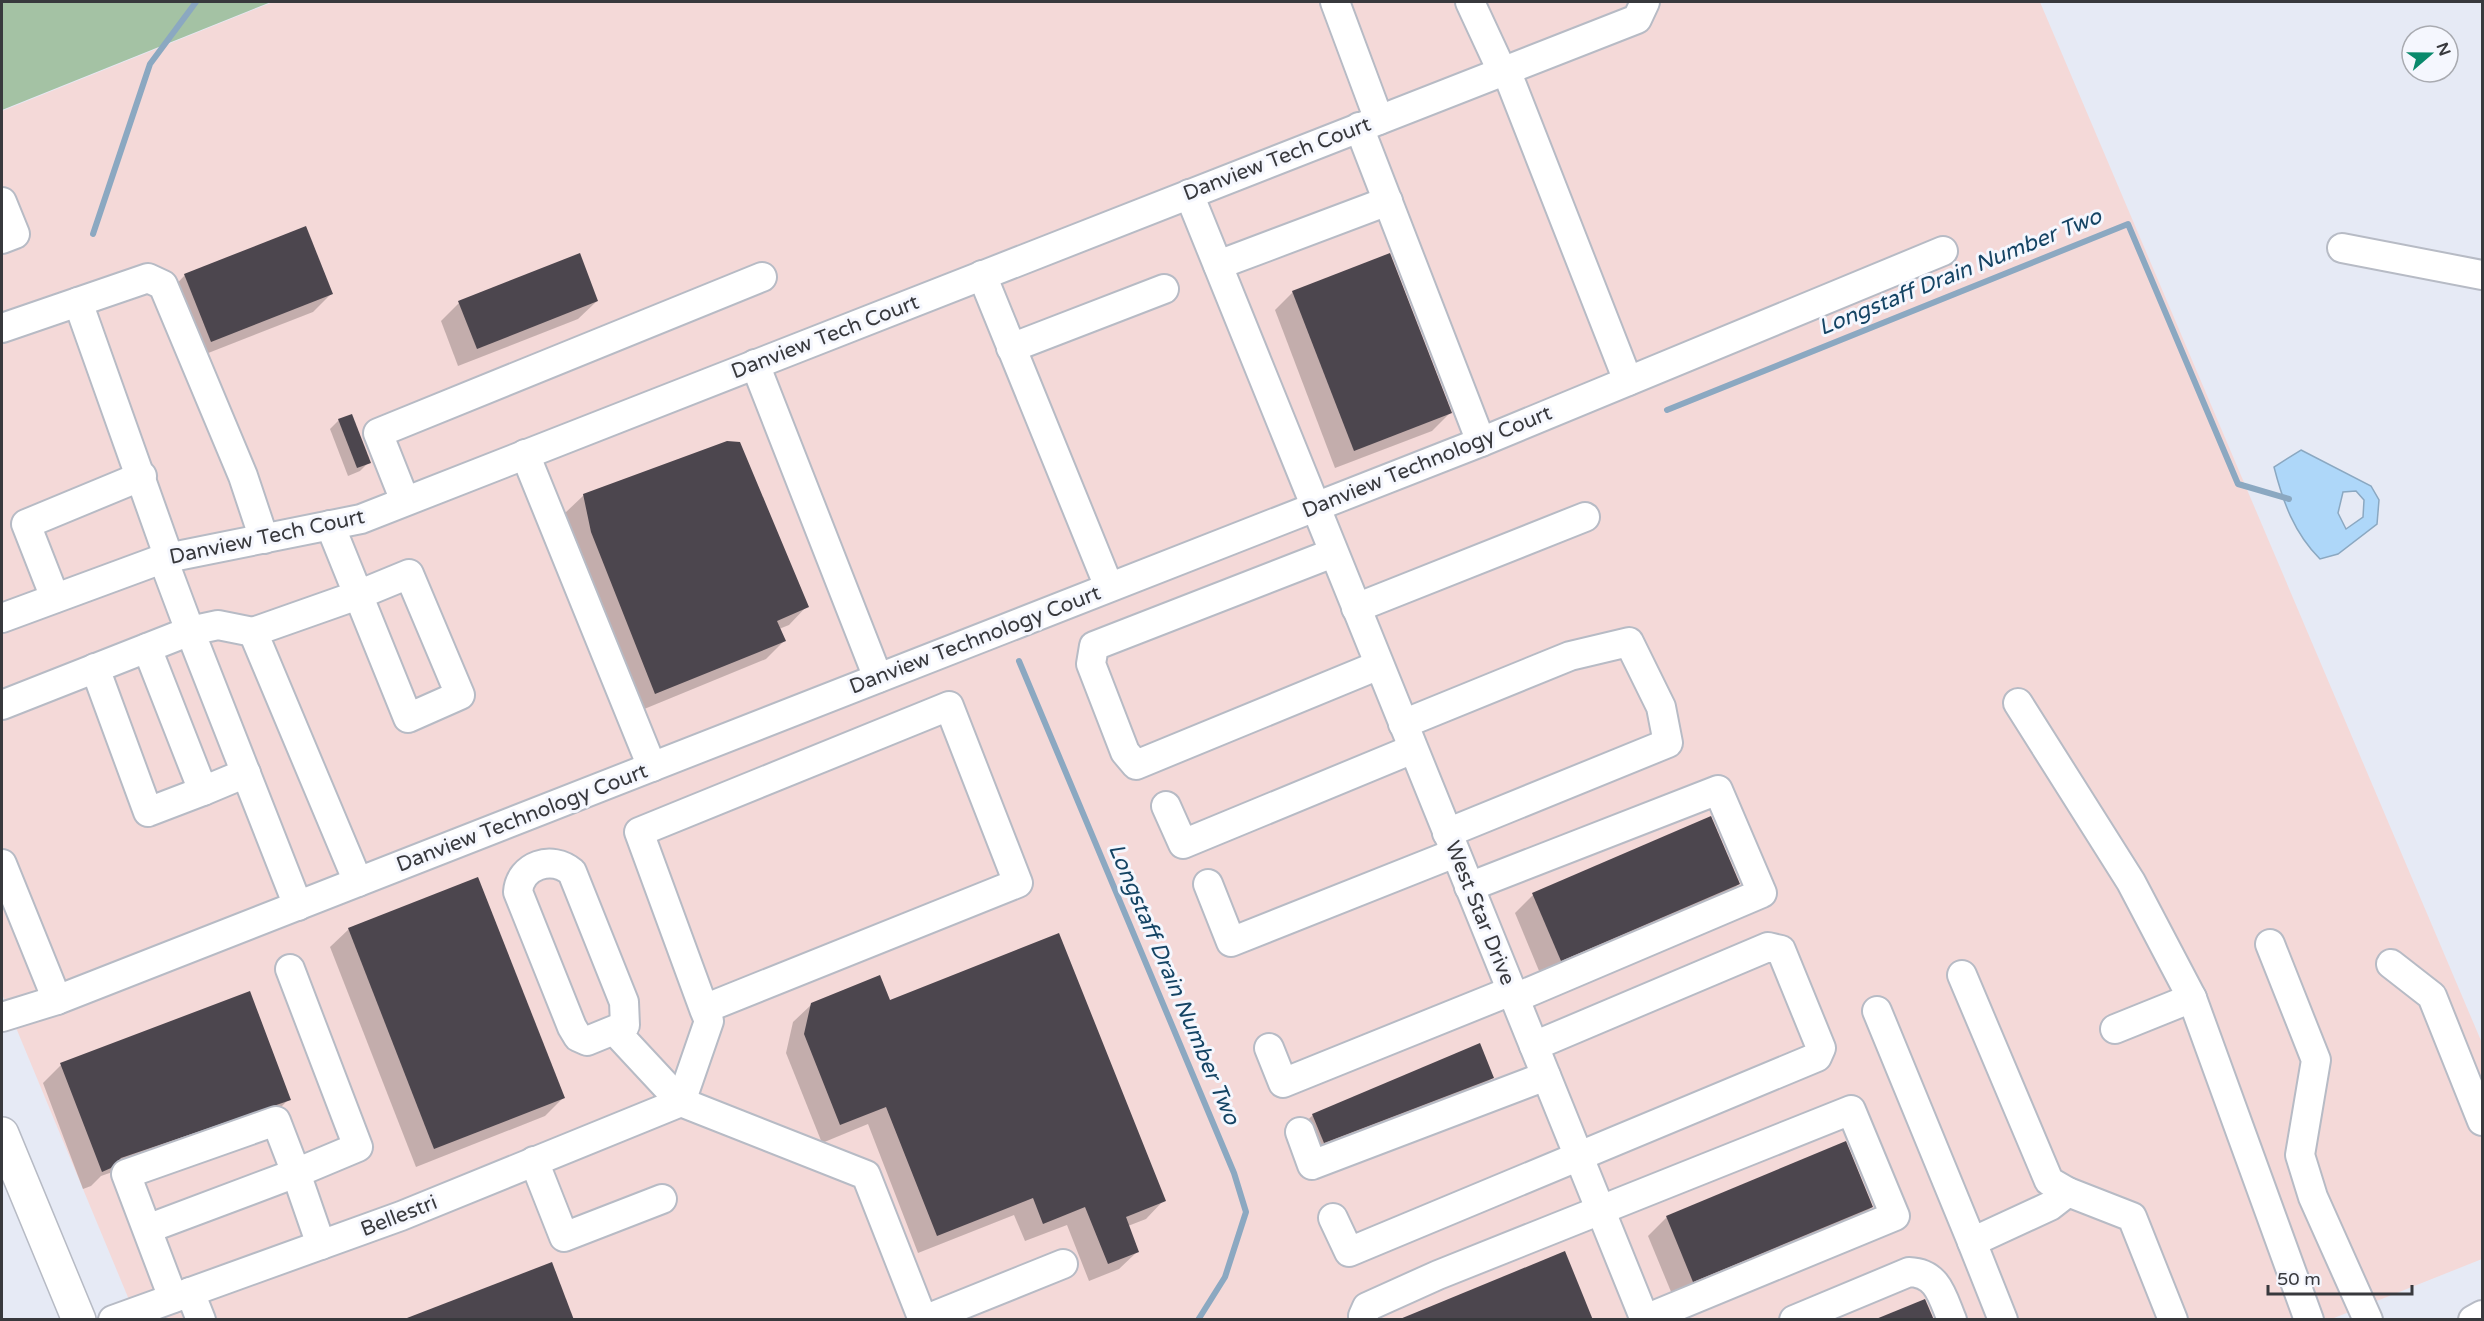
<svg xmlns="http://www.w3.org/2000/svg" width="2484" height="1321" font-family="'Varela Round',sans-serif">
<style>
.industrial{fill:#f4d9d8}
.green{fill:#a4c2a4}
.water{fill:#aed7f9;stroke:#8ba8c1;stroke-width:1.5;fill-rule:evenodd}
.shadow{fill:#0003}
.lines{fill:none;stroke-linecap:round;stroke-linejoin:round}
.stream{stroke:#8ba8c1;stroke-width:6}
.building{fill:#4c464e}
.minor-casing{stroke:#b7bbc5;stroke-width:32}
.major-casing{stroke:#b7bbc5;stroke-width:36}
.minor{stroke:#fff;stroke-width:28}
.major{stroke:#fff;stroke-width:33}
.labels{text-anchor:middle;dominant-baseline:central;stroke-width:6;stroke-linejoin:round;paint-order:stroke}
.street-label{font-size:21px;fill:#38393d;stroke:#f5f7fe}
.water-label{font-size:22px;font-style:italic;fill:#154464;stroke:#f5f7fe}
</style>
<rect width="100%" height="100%" fill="#e6eaf5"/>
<path class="industrial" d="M273,2H2040L2482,1043V1259L2329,1320L137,1319L2,994V111Z"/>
<path class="green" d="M2,2H271L2,110Z"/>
<path class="water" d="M2301,450L2371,486L2379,500L2377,524L2338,554L2320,559C2294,533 2283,502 2274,467ZM2356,491L2364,500L2363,517L2346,529L2338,513L2343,492Z"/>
<g class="shadow">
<path d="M185,275L331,294L313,312L193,359L167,294Z"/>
<path d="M1293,292L1450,413L1432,431L1335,468L1275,310Z"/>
<path d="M597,301L578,319L458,366L441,321L459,303Z"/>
<path d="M339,420L369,462L360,471L348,476L330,429Z"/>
<path d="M584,495L807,606L789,625L779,629L784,641L766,659L637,712L573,550L565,513Z"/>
<path d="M1739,884L1720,902L1542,978L1515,913L1533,895Z"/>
<path d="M349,929L563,1098L545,1116L416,1167L330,947Z"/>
<path d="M890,1002L1164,1200L1146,1219L1128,1226L1138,1251L1119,1269L1089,1281L1067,1225L1025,1241L1014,1215L918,1253L868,1124L822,1143L786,1053L793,1022L812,1004Z"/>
<path d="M61,1065L289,1099L271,1117L101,1176L91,1186L83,1189L43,1083Z"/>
<path d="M1492,1078L1474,1096L1306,1160L1294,1133L1313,1115Z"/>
<path d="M1872,1207L1853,1225L1674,1299L1648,1236L1667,1217Z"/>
</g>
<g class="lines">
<g class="stream">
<path d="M93,234L150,64L196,2"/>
<path d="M1667,410L2128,224L2238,484L2289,499"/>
<path d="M1019,661L1234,1173L1246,1212L1225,1277L1198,1320"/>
</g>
</g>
<g class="building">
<path d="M306,226L333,294L211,342L184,274Z"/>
<path d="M580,253L598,301L477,349L458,301Z"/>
<path d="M1390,253L1452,413L1354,451L1292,291Z"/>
<path d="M352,414L371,463L357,468L338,419Z"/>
<path d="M727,441L740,442L809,607L777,621L786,641L655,694L591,532L583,494Z"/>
<path d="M1711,816L1740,884L1561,961L1532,893Z"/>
<path d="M478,877L565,1098L434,1149L348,928Z"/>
<path d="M1059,933L1166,1201L1126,1217L1139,1252L1108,1264L1085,1207L1043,1224L1033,1198L937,1236L886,1107L840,1125L804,1034L811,1003L880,975L890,1000Z"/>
<path d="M250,991L291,1100L121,1158L111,1168L102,1172L60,1063Z"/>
<path d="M1480,1043L1494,1078L1324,1143L1312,1114Z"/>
<path d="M1846,1141L1873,1207L1693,1282L1666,1216Z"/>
<path d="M1565,1251L1593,1320H1400V1319Z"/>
<path d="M552,1262L574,1320H407V1318Z"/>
<path d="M1925,1299L1934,1320H1876V1319Z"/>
</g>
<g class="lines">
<defs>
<g id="minor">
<path d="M1335,2L1379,120"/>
<path d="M1470,2L1502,71"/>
<path d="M1506,70L1628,381"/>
<path d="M1359,127L1481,442"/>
<path d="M1189,194L1645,1320"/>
<path d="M2,202L15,234L2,239"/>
<path d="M2342,248L2482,275"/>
<path d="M1218,265L1388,201"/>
<path d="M982,275L1109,587"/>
<path d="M78,302L169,558"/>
<path d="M2,328L148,278L163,285L243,476L264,539"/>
<path d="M1011,348L1164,289"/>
<path d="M755,364L878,678"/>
<path d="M525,454L652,767"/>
<path d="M405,501L378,433L762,277"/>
<path d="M330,525L408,718L460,695L409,574L358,595L253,632L358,882"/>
<path d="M1333,553L1094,646L1091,664L1125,752L1136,765L1379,665"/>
<path d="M55,598L26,524L142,476"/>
<path d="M1356,608L1585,517"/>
<path d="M2,618L162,559L361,519L1637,19L1645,2"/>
<path d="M253,632L218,625L190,631L298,906"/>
<path d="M147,648L203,791L246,773"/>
<path d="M95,668L148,812L203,791"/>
<path d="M2018,703L2131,882L2192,998"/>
<path d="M2,705L190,631L163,559"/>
<path d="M1403,724L1570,656L1629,642L1661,707L1668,743L1447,833"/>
<path d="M1166,806L1183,844L1413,749"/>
<path d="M2,864L57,1000"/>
<path d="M1208,884L1231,942L1455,853"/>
<path d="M1469,887L1718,790L1762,893L1515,998"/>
<path d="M2270,944L2316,1060L2300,1155L2313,1197L2368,1320"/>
<path d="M2391,964L2432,996L2482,1121"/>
<path d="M290,969L358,1147L296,1173L321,1245"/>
<path d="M1962,975L2049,1181L2068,1192"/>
<path d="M1877,1011L1972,1242L2050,1206L2068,1192L2132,1217L2173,1320"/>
<path d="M2,1017L57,1000L1481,442L1943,251"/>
<path d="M2115,1029L2192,998L2309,1320"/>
<path d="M614,1030L587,1041L578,1037L572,1027L518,892C520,865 552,855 572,872L624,1002L625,1025L614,1030L681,1102L866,1175L923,1320"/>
<path d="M1269,1048L1283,1083L1511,991"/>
<path d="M681,1102L709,1021L704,1009L639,832L949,706L1018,883L704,1009"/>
<path d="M1300,1132L1312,1165L1546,1076"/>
<path d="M534,1161L564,1237L662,1199"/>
<path d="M1333,1218L1349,1252L1817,1057L1821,1048L1781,950L1768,947L1534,1046"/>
<path d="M147,1229L296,1173L276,1121L126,1174L173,1298"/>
<path d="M1972,1242L2003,1320"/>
<path d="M190,1292L201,1320"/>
<path d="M113,1320L401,1216L681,1102"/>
<path d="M924,1320L1063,1264"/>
<path d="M1364,1320L1363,1316L1367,1307L1438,1275L1851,1110L1895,1216L1643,1320"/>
<path d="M1794,1320L1909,1272C1938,1273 1942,1296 1952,1320"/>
<path d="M2473,1320L2482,1315"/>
</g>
<path id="major" d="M2,1134L79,1320"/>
</defs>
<use href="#minor" class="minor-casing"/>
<use href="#major" class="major-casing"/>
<use href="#minor" class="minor"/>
<use href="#major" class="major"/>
</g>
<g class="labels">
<g class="street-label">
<text transform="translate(1277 159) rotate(-21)">Danview Tech Court</text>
<text transform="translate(825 337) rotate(-21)">Danview Tech Court</text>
<text transform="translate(1427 462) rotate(-22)">Danview Technology Court</text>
<text transform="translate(267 537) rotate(-12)">Danview Tech Court</text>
<text transform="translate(975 640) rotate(-21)">Danview Technology Court</text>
<text transform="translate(522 818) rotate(-21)">Danview Technology Court</text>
<text transform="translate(1480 913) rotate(68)">West Star Drive</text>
<text transform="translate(399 1216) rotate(-21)">Bellestri</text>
</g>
<g class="water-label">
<text transform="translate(1960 272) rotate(-22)">Longstaff Drain Number Two</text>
<text transform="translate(1174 984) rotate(67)">Longstaff Drain Number Two</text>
</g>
</g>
<rect width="2484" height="1321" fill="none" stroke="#38393d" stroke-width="6"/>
<g transform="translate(2430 54) rotate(70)"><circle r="28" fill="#f5f7fe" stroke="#a9abb1" stroke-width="1.5"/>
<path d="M0-4.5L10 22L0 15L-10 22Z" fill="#09896c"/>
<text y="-9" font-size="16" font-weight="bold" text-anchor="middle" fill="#38393d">N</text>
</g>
<path d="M2268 1285v9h144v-9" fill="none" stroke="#38393d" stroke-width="3"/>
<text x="2277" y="1285" font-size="18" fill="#38393d" stroke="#f5f7fe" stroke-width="4.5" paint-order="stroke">50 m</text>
</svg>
